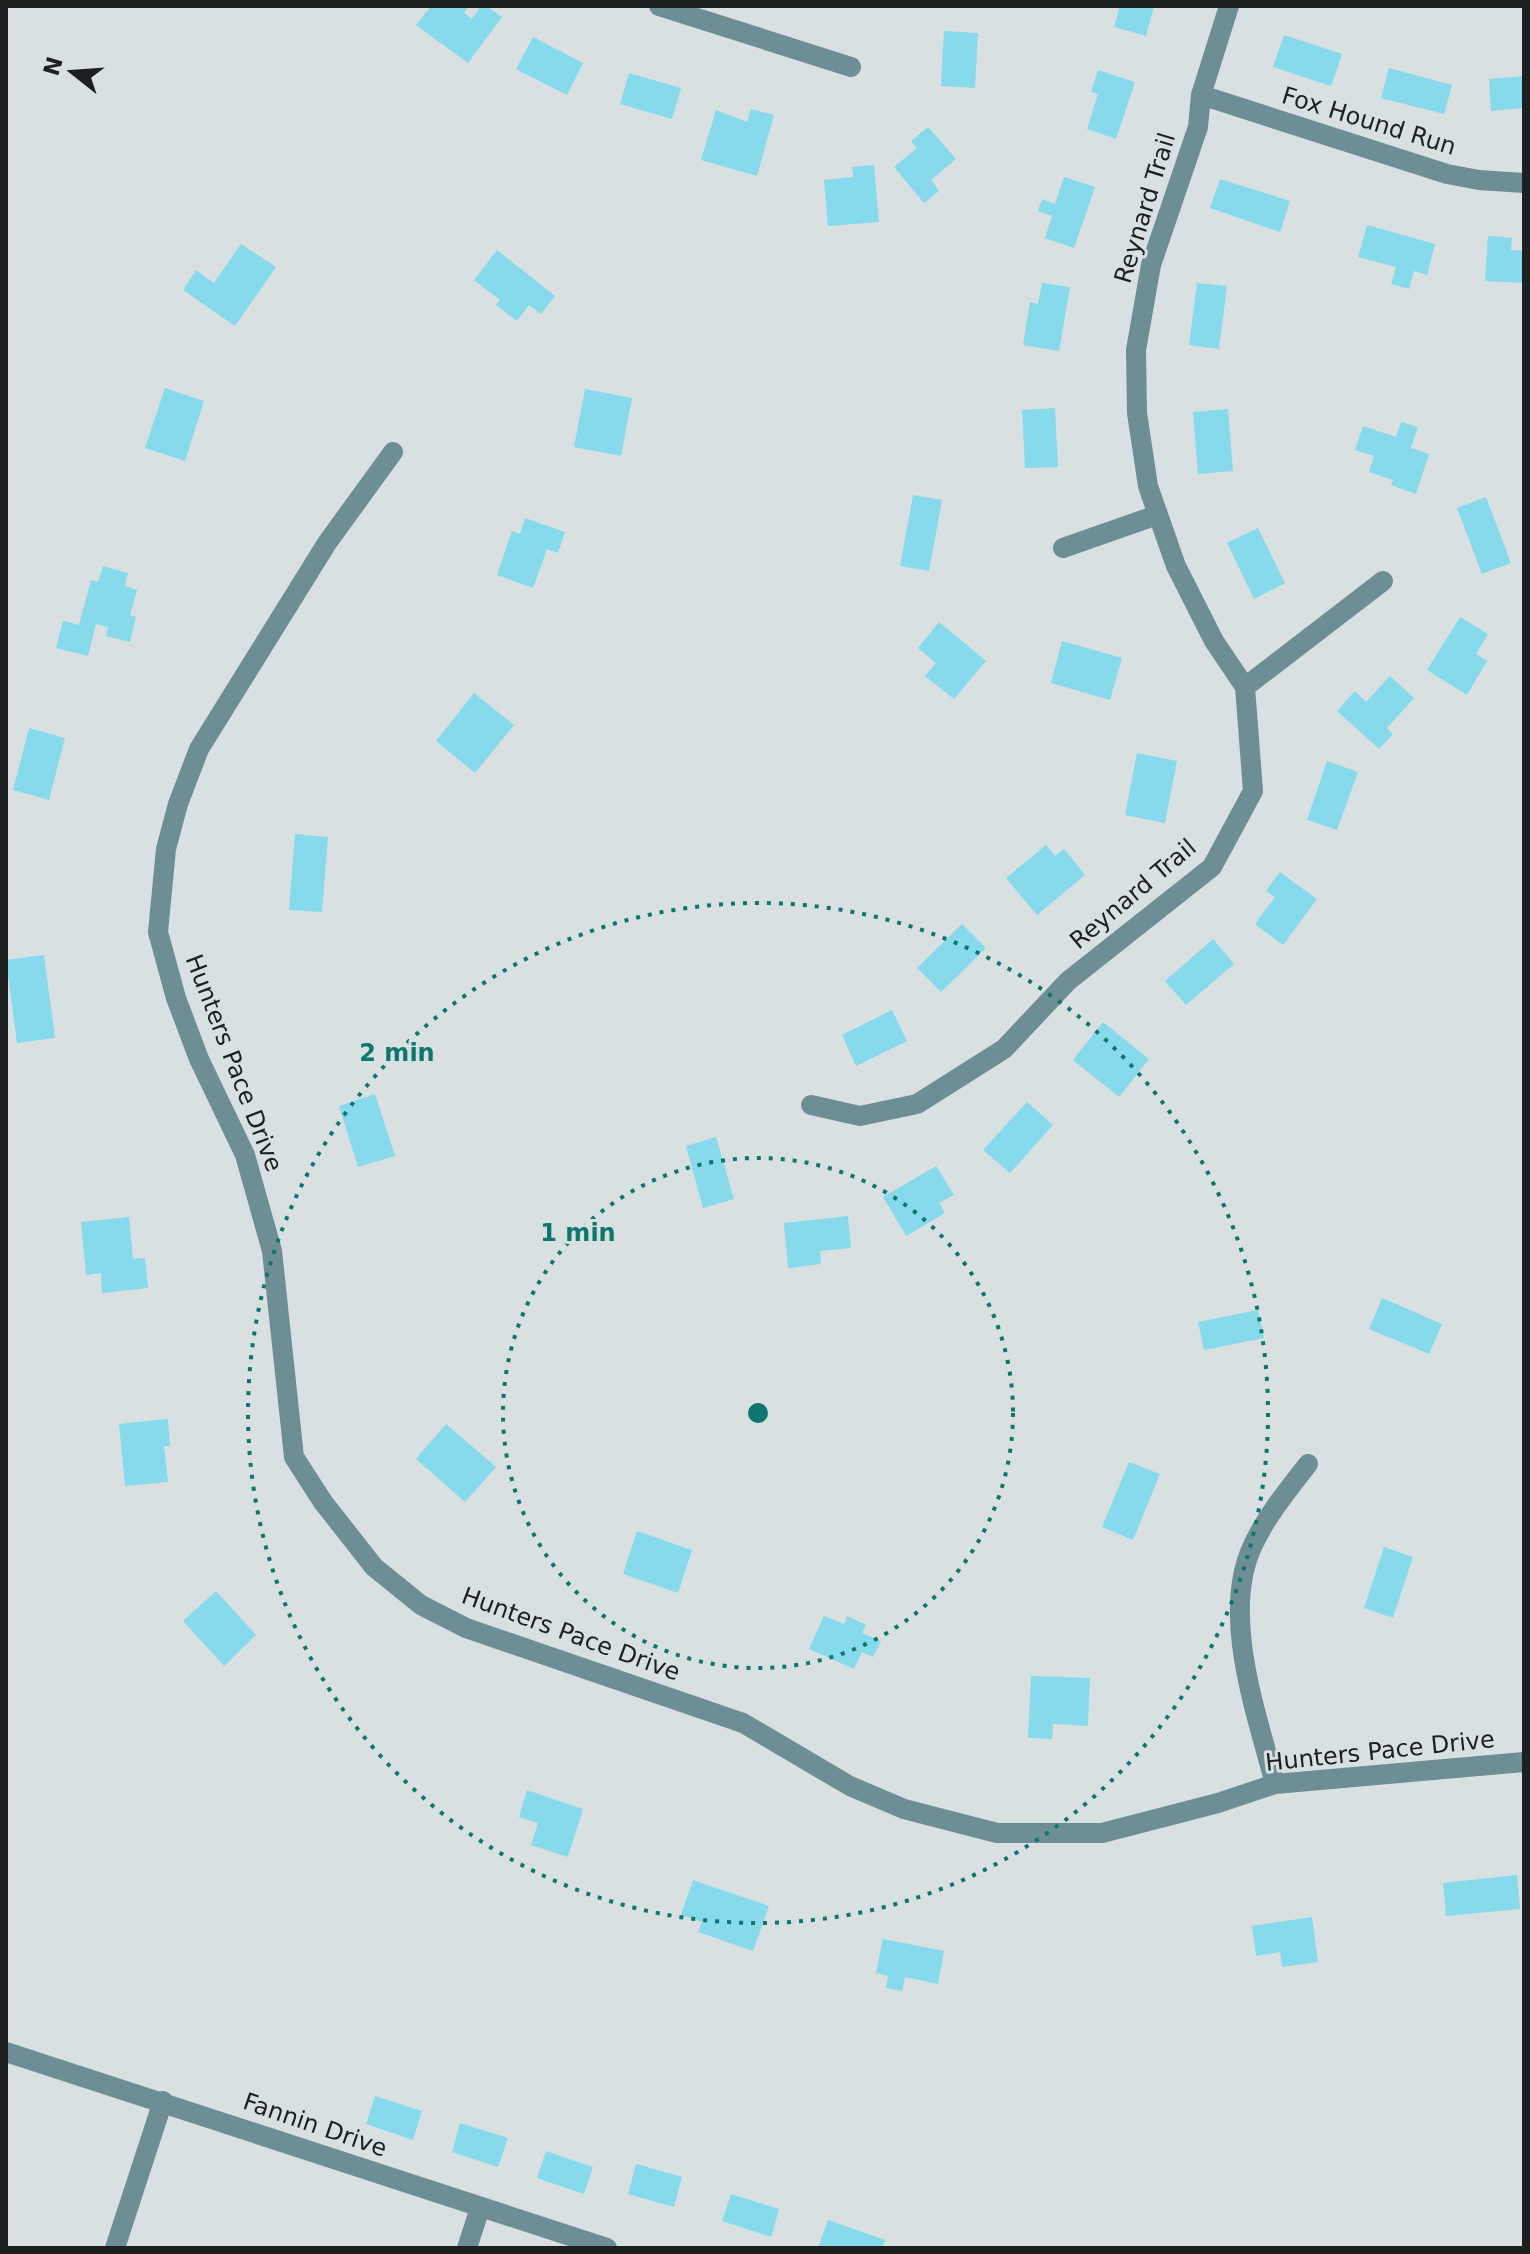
<svg xmlns="http://www.w3.org/2000/svg" width="1530" height="2254" font-family="'DejaVu Sans',sans-serif">
<style>
.building{fill:#87d9ec}
.lines{fill:none;stroke-linecap:round;stroke-linejoin:round}
.minor{stroke:#6e8e96;stroke-width:20}
.ring{fill:none;stroke:#0f766e;stroke-width:4;stroke-dasharray:4 8}
.labels{text-anchor:middle;dominant-baseline:central;stroke-width:6;stroke-linejoin:round;paint-order:stroke}
.street-label{font-size:24px;fill:#1d2021;stroke:#d8e0e2}
.centre{fill:#0f766e;stroke:#d8e0e2;stroke-width:4}
.ring-label{font-size:24px;text-anchor:middle;font-weight:bold;fill:#0f766e;stroke:#d8e0e2;stroke-width:6;stroke-linejoin:round;paint-order:stroke}
</style>
<rect width="100%" height="100%" fill="#d8e0e2"/>
<g class="building">
<path d="M431,6H469L464,13L472,19L481,6H486L502,17L468,63L416,25Z"/>
<path d="M1120,6H1154L1146,36L1114,27Z"/>
<path d="M944,31L978,33L975,88L941,86Z"/>
<path d="M1284,35L1342,54L1331,86L1273,67Z"/>
<path d="M533,37L583,63L567,95L516,69Z"/>
<path d="M1389,68L1452,85L1444,114L1381,98Z"/>
<path d="M1098,70L1135,82L1116,139L1087,129L1098,94L1091,92Z"/>
<path d="M629,73L681,88L672,119L620,104Z"/>
<path d="M1524,76V108L1491,111L1489,79Z"/>
<path d="M751,109L774,115L757,176L701,160L716,110L747,122Z"/>
<path d="M928,127L956,159L931,180L939,191L924,203L894,167L917,148L911,141Z"/>
<path d="M874,165L879,222L828,226L824,180L853,177L852,167Z"/>
<path d="M1064,177L1095,187L1074,248L1045,238L1052,216L1038,211L1042,199L1055,204Z"/>
<path d="M1220,179L1290,201L1280,232L1210,208Z"/>
<path d="M1367,225L1435,244L1427,275L1414,271L1409,289L1391,284L1396,267L1358,257Z"/>
<path d="M1488,236L1512,238L1511,250L1524,251V283L1485,281Z"/>
<path d="M241,244L276,267L235,326L183,290L196,270L214,283Z"/>
<path d="M497,250L555,296L541,314L529,305L517,321L496,305L500,300L474,280Z"/>
<path d="M1042,283L1070,287L1059,351L1023,345L1030,302L1038,304Z"/>
<path d="M1197,283L1227,286L1219,349L1189,345Z"/>
<path d="M165,388L204,401L185,461L145,448Z"/>
<path d="M585,389L632,398L621,456L574,447Z"/>
<path d="M1055,408L1058,467L1025,468L1022,410Z"/>
<path d="M1228,409L1233,471L1198,474L1193,412Z"/>
<path d="M1401,422L1418,427L1411,448L1429,454L1416,494L1391,485L1393,480L1369,472L1374,456L1355,450L1363,426L1396,437Z"/>
<path d="M913,495L942,500L929,571L900,566Z"/>
<path d="M1486,497L1511,563L1482,574L1457,508Z"/>
<path d="M525,518L565,532L558,553L547,549L533,588L497,575L512,531L520,534Z"/>
<path d="M1258,528L1285,583L1254,599L1227,543Z"/>
<path d="M103,566L128,573L125,586L137,590L130,615L136,617L130,642L106,636L108,627L96,624L88,656L56,648L63,621L79,625L91,580L98,582Z"/>
<path d="M1460,617L1488,634L1476,654L1487,661L1467,695L1427,670Z"/>
<path d="M939,622L986,661L954,699L925,676L936,663L918,648Z"/>
<path d="M1062,641L1122,658L1110,700L1051,683Z"/>
<path d="M1390,676L1414,698L1387,728L1393,734L1379,749L1337,711L1355,691L1366,702Z"/>
<path d="M474,693L514,725L475,773L436,741Z"/>
<path d="M29,728L65,738L49,800L13,790Z"/>
<path d="M1137,753L1177,761L1165,823L1125,815Z"/>
<path d="M1327,761L1358,772L1337,830L1307,820Z"/>
<path d="M295,834L328,837L322,912L289,910Z"/>
<path d="M1046,845L1055,856L1064,849L1085,875L1037,915L1006,878Z"/>
<path d="M1280,872L1317,899L1283,945L1255,924L1275,897L1266,891Z"/>
<path d="M962,924L986,948L941,992L917,968Z"/>
<path d="M1213,939L1234,964L1186,1005L1165,981Z"/>
<path d="M44,955L55,1038L17,1043L6,960Z"/>
<path d="M892,1010L907,1041L856,1066L842,1035Z"/>
<path d="M1103,1022L1149,1059L1119,1097L1073,1060Z"/>
<path d="M375,1094L395,1156L358,1167L339,1106Z"/>
<path d="M1027,1102L1053,1125L1010,1173L983,1150Z"/>
<path d="M716,1137L734,1199L703,1208L686,1146Z"/>
<path d="M936,1166L954,1195L939,1203L945,1213L906,1236L883,1197Z"/>
<path d="M848,1216L851,1248L820,1251L821,1264L788,1268L784,1223Z"/>
<path d="M129,1217L133,1259L145,1258L148,1288L102,1293L101,1273L86,1275L81,1222Z"/>
<path d="M1382,1298L1442,1324L1429,1354L1369,1329Z"/>
<path d="M1258,1310L1264,1338L1204,1350L1198,1322Z"/>
<path d="M168,1419L170,1446H164L168,1482L125,1486L119,1424Z"/>
<path d="M446,1424L496,1467L465,1502L416,1459Z"/>
<path d="M1129,1462L1160,1474L1133,1540L1102,1527Z"/>
<path d="M637,1531L692,1550L678,1593L623,1574Z"/>
<path d="M1384,1547L1413,1557L1393,1618L1364,1608Z"/>
<path d="M216,1591L256,1635L224,1666L183,1621Z"/>
<path d="M824,1616L844,1624L847,1616L866,1625L862,1633L881,1641L873,1657L862,1652L854,1669L809,1649Z"/>
<path d="M1031,1676L1090,1678L1088,1726L1053,1724L1052,1739L1028,1738Z"/>
<path d="M527,1790L583,1809L568,1857L531,1845L538,1823L519,1817Z"/>
<path d="M1517,1875L1520,1909L1446,1916L1443,1883Z"/>
<path d="M693,1880L769,1906L753,1951L698,1932L702,1922L681,1915Z"/>
<path d="M1312,1917L1318,1962L1282,1967L1280,1952L1256,1956L1252,1926Z"/>
<path d="M883,1939L944,1951L938,1984L905,1977L902,1991L886,1988L888,1976L876,1973Z"/>
<path d="M375,2096L422,2111L413,2140L366,2124Z"/>
<path d="M460,2123L508,2138L498,2167L452,2152Z"/>
<path d="M546,2151L593,2167L584,2194L537,2178Z"/>
<path d="M636,2164L682,2177L674,2207L628,2194Z"/>
<path d="M731,2194L779,2209L771,2237L722,2221Z"/>
<path d="M828,2220L885,2240L882,2248H818Z"/>
</g>
<g class="lines">
<g class="minor">
<path d="M659,6L851,67"/>
<path d="M1201,95L1447,174L1479,180L1524,183"/>
<path d="M393,452L327,543L199,749L178,804L166,849L158,932L176,998L199,1059L245,1155L272,1251L294,1457L323,1502L374,1567L421,1605L466,1628L743,1723L850,1786L904,1809L997,1833H1102L1218,1803L1275,1784L1524,1762"/>
<path d="M1063,548L1157,515"/>
<path d="M1245,687L1383,581"/>
<path d="M811,1105L860,1116L917,1104L1004,1049L1068,981L1212,867L1253,791L1245,687L1214,641L1176,566L1148,486L1137,413L1136,350L1151,265L1198,127L1201,95L1229,6"/>
<path d="M1275,1784C1257,1714 1220,1614 1253,1545C1267,1515 1288,1490 1308,1464"/>
<path d="M6,2052L607,2248"/>
<path d="M115,2248L163,2101"/>
<path d="M467,2248L480,2208"/>
</g>
</g>
<g class="ring">
<circle cx="758" cy="1413" r="255"/>
<circle cx="758" cy="1413" r="510"/>
</g>
<g class="labels">
<g class="street-label">
<text transform="translate(1369 121) rotate(17)">Fox Hound Run</text>
<text transform="translate(1145 208) rotate(-73)">Reynard Trail</text>
<text transform="translate(1133 894) rotate(-40)">Reynard Trail</text>
<text transform="translate(234 1063) rotate(69)">Hunters Pace Drive</text>
<text transform="translate(571 1634) rotate(20)">Hunters Pace Drive</text>
<text transform="translate(1380 1751) rotate(-6)">Hunters Pace Drive</text>
<text transform="translate(315 2125) rotate(19)">Fannin Drive</text>
</g>
</g>
<circle cx="758" cy="1413" r="12" class="centre"/>
<g class="ring-label">
<text x="397" y="1061">2 min</text>
<text x="578" y="1241">1 min</text>
</g>
<rect width="1530" height="2254" fill="none" stroke="#1d2021" stroke-width="16"/>
<g transform="translate(72 72) rotate(287)" stroke="#d8e0e2" stroke-width="6" paint-order="stroke">
<path d="M0-6L14 30L0 20L-14 30Z" fill="#1d2021"/>
<text y="-12" font-size="22" font-weight="bold" text-anchor="middle" fill="#1d2021">N</text>
</g>
</svg>
